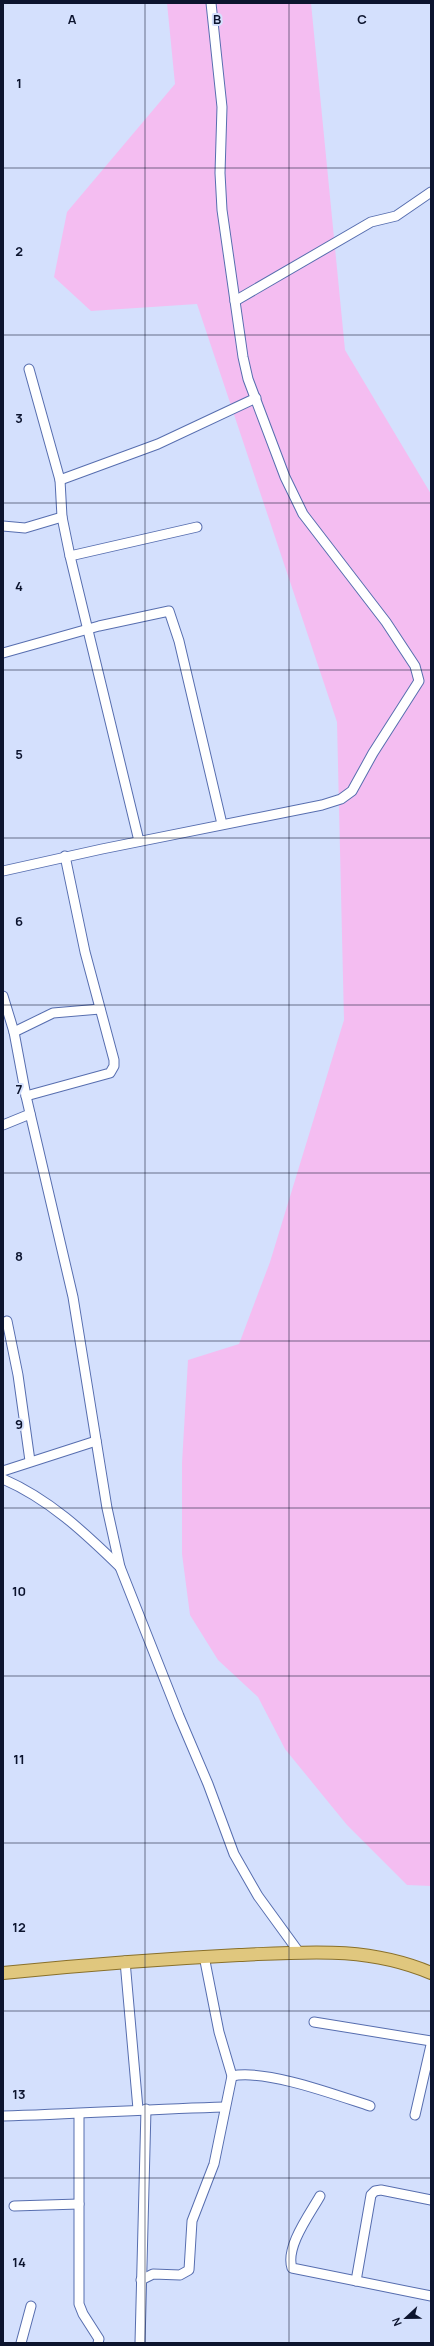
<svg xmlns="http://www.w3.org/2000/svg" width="434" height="2346" font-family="Manrope,sans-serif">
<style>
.green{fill:#f4bdf1}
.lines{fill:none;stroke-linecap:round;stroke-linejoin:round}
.minor-casing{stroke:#576eaf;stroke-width:11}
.major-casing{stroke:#89702a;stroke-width:14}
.minor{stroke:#fff;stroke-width:9}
.major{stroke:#e0c77e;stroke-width:12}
.grid{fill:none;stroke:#0c142e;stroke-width:1;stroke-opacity:0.55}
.grid-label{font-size:13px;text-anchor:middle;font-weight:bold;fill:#0c142e;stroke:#d4e0fd;stroke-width:4;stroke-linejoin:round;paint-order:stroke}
</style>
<rect width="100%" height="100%" fill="#d4e0fd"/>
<path class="green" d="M167,3H311L345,350L431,494V1886L407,1885L347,1825L285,1749L258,1697L218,1660L190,1615L182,1554V1463L188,1360L239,1344L270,1262L344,1020L337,722L197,304L91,311L54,277L67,212L175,84Z"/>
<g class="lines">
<defs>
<g id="minor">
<path d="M235,301L371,222L396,216L431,192"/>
<path d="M29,369L60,480L62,517L70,556L139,841"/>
<path d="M60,480L158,444L256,398"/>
<path d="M3,526L25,528L62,517"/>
<path d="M70,556L197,527"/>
<path d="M3,653L99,626L169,611L179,641L222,824"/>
<path d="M3,871L102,849L322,805L341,799L352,791L373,753L419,681L415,666L386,622L303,514L285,477L248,379L243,357L222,210L220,173L222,107L211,3"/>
<path d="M3,996L14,1032L26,1096L73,1297L107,1508L120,1567L179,1716L208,1784L234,1854L258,1896L298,1951"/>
<path d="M14,1032L53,1013L100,1009"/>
<path d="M26,1096L110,1073L114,1066V1060L85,952L65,856"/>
<path d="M3,1125L30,1114"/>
<path d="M7,1321L18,1375L30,1461"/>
<path d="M3,1471L96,1441"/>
<path d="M3,1479C49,1499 84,1532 120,1567"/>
<path d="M125,1961L138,2109"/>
<path d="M314,2022L431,2041"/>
<path d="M232,2076C266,2069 336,2095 370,2106"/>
<path d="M79,2114V2304L83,2314L99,2339L98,2343"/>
<path d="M415,2115L431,2045"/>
<path d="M3,2116C77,2114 151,2109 225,2107"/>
<path d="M320,2196C310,2214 285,2247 292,2268L431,2296"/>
<path d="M14,2206L79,2204"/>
<path d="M141,2280L153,2274L180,2275L189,2270L192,2221L214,2164L232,2076L219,2032L204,1956"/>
<path d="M356,2281L371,2195L375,2191L381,2190L431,2200"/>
<path d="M21,2343L31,2306"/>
<path d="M140,2343L146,2109"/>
</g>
<path id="major" d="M3,1973C82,1965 160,1959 239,1955C307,1952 367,1946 431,1973"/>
</defs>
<use href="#minor" class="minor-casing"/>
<use href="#major" class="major-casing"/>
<use href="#minor" class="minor"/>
<use href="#major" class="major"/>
</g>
<path class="grid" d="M145,3V2343M289,3V2343M3,168H431M3,335H431M3,503H431M3,670H431M3,838H431M3,1005H431M3,1173H431M3,1341H431M3,1508H431M3,1676H431M3,1843H431M3,2011H431M3,2178H431"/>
<g class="grid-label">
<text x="72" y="24">A</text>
<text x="217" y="24">B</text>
<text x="362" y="24">C</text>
<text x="19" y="88">1</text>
<text x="19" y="256">2</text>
<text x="19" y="423">3</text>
<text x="19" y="591">4</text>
<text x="19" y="759">5</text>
<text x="19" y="926">6</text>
<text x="19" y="1094">7</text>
<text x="19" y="1261">8</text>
<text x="19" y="1429">9</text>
<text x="19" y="1596">10</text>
<text x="19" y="1764">11</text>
<text x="19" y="1932">12</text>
<text x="19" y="2099">13</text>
<text x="19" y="2267">14</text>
</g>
<rect width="434" height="2346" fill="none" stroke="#0c142e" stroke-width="8"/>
<g transform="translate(406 2318) rotate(248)" stroke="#d4e0fd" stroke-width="3" paint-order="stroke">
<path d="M0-3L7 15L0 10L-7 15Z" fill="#0c142e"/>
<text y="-6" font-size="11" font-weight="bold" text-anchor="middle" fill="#0c142e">N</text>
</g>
</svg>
